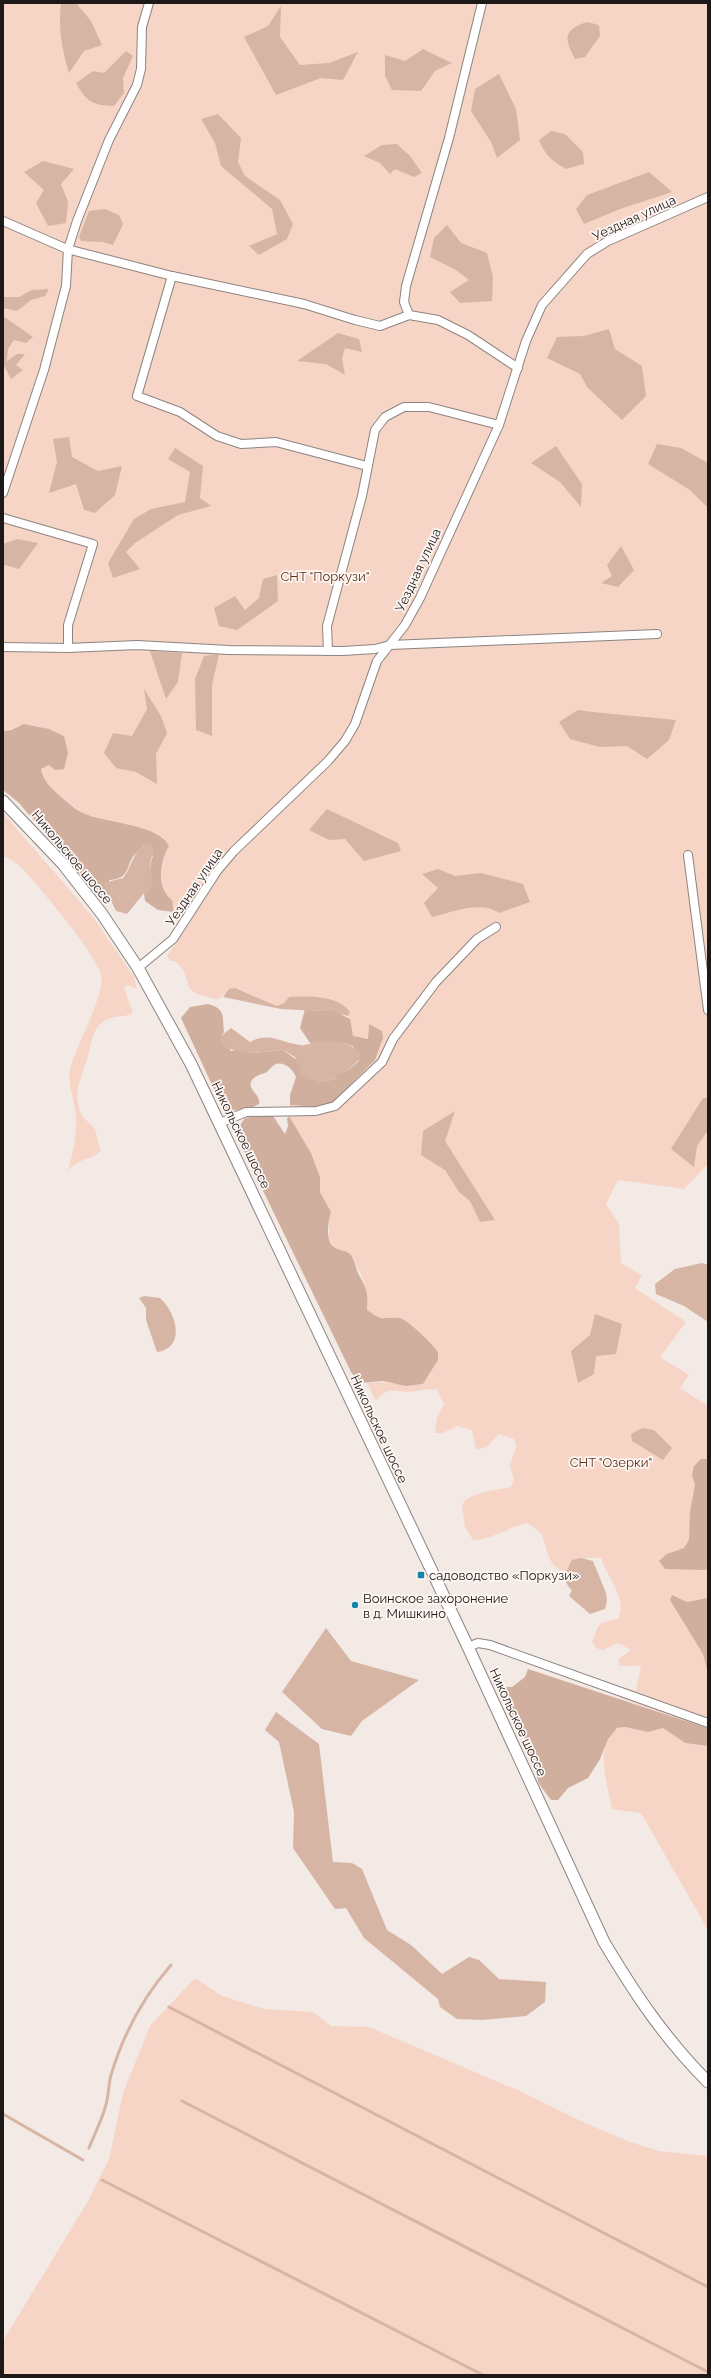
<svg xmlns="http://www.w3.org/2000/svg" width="711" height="2378" font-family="Raleway,sans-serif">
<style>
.green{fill:#f6d5c6}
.forest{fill:#d1af9f}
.water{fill:#d7b5a5}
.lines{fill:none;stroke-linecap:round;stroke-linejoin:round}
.stream{stroke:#d7b5a5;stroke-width:3}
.minor-casing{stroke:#8c8480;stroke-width:10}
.secondary-casing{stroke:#8c8480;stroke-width:13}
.minor{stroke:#fff;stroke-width:8}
.secondary{stroke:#fff;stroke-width:11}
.poi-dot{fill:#1287ac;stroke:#fef7f3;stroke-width:1.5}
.labels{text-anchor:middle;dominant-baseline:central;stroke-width:3.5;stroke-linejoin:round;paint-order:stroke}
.street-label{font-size:13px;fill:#1c1918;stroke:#fef7f3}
.park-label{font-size:13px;fill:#5c2f17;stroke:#fef7f3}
.poi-label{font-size:13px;fill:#1c1918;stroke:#fef7f3;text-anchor:start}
</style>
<rect width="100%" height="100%" fill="#f3e9e5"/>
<g class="green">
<path d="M3,3H708V1164L684,1189L618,1180L606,1204L619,1224L621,1263L642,1276L635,1288L686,1322L660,1357L689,1375L680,1388L708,1406V1729L620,1698L623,1687L636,1691L641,1666H619V1659L631,1650L618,1643L603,1650L596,1648L592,1642C600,1623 596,1623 618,1619C628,1599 607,1577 601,1558C593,1558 580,1558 572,1560L566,1571C549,1569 548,1552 543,1538C541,1531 532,1527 527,1523C508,1527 492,1540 473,1540L465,1527L462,1505C470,1491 495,1491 510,1487L514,1480L510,1466L516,1446L514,1439L499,1434L487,1447L476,1450L472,1430L457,1426L443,1433H435L437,1418L444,1404L437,1390C426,1388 421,1391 411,1392C396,1392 387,1386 376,1401L367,1383C386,1381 404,1386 423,1384L438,1360C431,1348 414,1319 398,1318C380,1317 384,1322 367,1310L364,1281L354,1260L350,1254L334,1247L329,1238V1220L331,1212L320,1192V1177L311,1153L289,1116L290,1105L314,1107L344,1091L375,1060L380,1046L382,1031L369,1024L368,1039L353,1036L348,1016L350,1012C335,995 309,997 289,997L284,1003L277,1006L238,989H229L219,999C213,999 209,997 204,996C179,991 195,976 174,961H170L167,956L191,921L174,912V906C159,888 158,866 169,846L142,828L121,825L82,813L54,791L42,778L41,769L49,765L64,736C51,729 33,723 18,726C12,728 9,730 3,731Z"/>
<path d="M3,813L93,917L134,977L137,989L127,985L124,989L133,1012C126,1019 113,1013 100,1024C93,1031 91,1043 89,1052C84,1073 71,1092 81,1114C84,1120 92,1124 95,1130C98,1137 97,1141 101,1150C93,1161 73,1158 68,1173C72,1155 77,1136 76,1117C75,1101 67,1084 70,1069C75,1048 106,994 101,974C96,954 37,884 21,867C16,863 9,858 3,856Z"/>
<path d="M625,1727L648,1732L663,1728L685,1743L708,1746V1930L641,1813L612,1809C608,1786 590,1732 625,1727Z"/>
<path d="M195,1978L222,1996L264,2009L313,2012L331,2026L369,2027L522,2092L587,2124L630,2142L659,2151L708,2156V2375H3V2341L88,2201L109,2159L123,2093L150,2026Z"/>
</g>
<g class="forest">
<path d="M24,724L49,729L64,736L68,753L64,769L55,770L49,765L41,769C43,781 51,788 60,796C69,803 77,812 88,815C109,823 159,825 169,846C160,861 156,888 172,900L174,912L158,910L145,901L144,893L150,890C152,878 148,866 153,856L144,845C140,850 134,854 131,860C126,873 125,879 109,880V894L112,900L107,904L18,802L3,790V731L11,730Z"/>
<path d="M208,1004C226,1009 222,1016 224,1032L221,1036L231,1051L239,1049L250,1053L283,1050L298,1061L302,1073L320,1082L336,1079V1074L347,1071L359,1061L353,1046L345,1043H310L300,1028L305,1009L317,1011L331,1009L350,1019L353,1036L368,1039L369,1024L382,1031L383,1038L375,1060L333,1102L318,1107L290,1105V1095L296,1077C293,1069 283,1060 274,1065C271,1067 269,1070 267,1072C261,1075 254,1075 251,1082C248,1090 261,1095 259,1104C252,1109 237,1109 228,1112L219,1100L181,1018L190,1007Z"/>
<path d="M264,1114L273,1116L285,1134L288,1126L287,1119L289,1116L311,1153L320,1177V1192L331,1212C328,1222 325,1240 334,1247C339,1251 347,1250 351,1255C355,1261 356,1269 359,1275C367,1289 368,1293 367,1310C384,1322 380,1317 399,1318C407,1318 433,1345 438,1352V1360L423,1384L406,1386L383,1381L360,1383L351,1372L237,1137L238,1128L245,1118Z"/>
<path d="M701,1459H708V1568L705,1570L665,1569L659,1561L667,1554L684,1548L689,1540L690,1512L695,1485L692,1475L694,1466Z"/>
<path d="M672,1595L687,1602L708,1598V1673L703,1654L670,1600Z"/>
<path d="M528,1669L707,1728L708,1746L685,1743L663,1728L648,1732L625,1727L617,1728L608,1739L600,1759L588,1778L568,1788L558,1800H551L539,1784L523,1733L512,1720L505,1705L504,1687H512L525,1677Z"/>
</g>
<g class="water">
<path d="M61,3H76L91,21L102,45L84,51L69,73C62,50 58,27 61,3Z"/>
<path d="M281,6L280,37L300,65L329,63L358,52L343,80L321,78L276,95L244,37L268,26Z"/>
<path d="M587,22L599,25L600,36L585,57L575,59C564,38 563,30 587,22Z"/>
<path d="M423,49L452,63L435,71L421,91L392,90L385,76V55L405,61Z"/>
<path d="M126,51L133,56L123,78L124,93L114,106C92,105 87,102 76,83L93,71L104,73Z"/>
<path d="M499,74L516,109L520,140L497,158L491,142L471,111L475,89Z"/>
<path d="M218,114L241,138L238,162L245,176L280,200L293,224L287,239L259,255L249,246L277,234L272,209L221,166L215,143L201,119Z"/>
<path d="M551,131L565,134L583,152L584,164L566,169C553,162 545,155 539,140Z"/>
<path d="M397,144L410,156L422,173L414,177L395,169L390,174L380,163L364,156L382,145Z"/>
<path d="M43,161L74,169L61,184L68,202L66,223L48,226L36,203L44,190L24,172Z"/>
<path d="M649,172L672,192L620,209L584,224L576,209L587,195Z"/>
<path d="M105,209L119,215L123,224L113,245L103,242L81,241L79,237L89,211Z"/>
<path d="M447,225L461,243L487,253L493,277L492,301L460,303L450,292L469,280L456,270L430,257L434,238Z"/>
<path d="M49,289L45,296L31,300L17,311L3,308V297H19L32,290Z"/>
<path d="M3,316L33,337L26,343L14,340L8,349L7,361L17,354H25L16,365L23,370L11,379L3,364Z"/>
<path d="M609,329L615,349L642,366L646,396L622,420L587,387L580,374L547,358L557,337L584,336Z"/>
<path d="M338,333L359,339L362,352L345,348L342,358L345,375L326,364L297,361Z"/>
<path d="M69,437L72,457L98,471L122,466L115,495L95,513L84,510L76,484L49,493L57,462L53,439Z"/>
<path d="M657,444L681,448L708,463V508L690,490L648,464Z"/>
<path d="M556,446L582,484L581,507L560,482L531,463Z"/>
<path d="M175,448L203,466L200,498L211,506L178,515L135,543L126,552L140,569L113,578L108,563L134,519L151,509L185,502L190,472L168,459Z"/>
<path d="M17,539L38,543L19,569L5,565L3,567V544Z"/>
<path d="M621,546L634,570L618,587L601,583L612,576L607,565Z"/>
<path d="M277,575L278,601L237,630L219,626L214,608L235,596L245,610L259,598L263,579Z"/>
<path d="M150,651L182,653L178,682L166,699Z"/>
<path d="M219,654L212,685V736L196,730L195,679L204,656Z"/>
<path d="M144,689L161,716L167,733L156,754L157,784L136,772L116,768L104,753L113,733L132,736L147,709Z"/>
<path d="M578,710C611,715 643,716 676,720L669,740L647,759L627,746L600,747L570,739L559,722Z"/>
<path d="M327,809L398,843L401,851L364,861L345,839L329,840L309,830Z"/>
<path d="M151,843L154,849L150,863L153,884L150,890L144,893L127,914L116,911L103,883L123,878C133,866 133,847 151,843Z"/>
<path d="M438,869L455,876L481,873L523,884L530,902L499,913C481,900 452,912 432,917L424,903L438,888L422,874Z"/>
<path d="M235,988L277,1006L284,1003L289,997C307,996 338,995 350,1012L348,1016L337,1013L331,1009L317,1011L281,1009L223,997L229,989Z"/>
<path d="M231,1028L250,1042C270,1031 283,1044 301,1045C306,1046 310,1043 316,1042C332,1041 354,1039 361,1058L347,1071L337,1074L336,1079L320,1082L308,1078L302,1073L295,1057L283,1050L250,1053L225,1048L220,1040L221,1036Z"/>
<path d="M703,1098H708V1135L706,1133L697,1146L694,1167L671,1149Z"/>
<path d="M455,1111L445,1141L495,1220L480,1222L470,1201L459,1192L445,1170L421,1155L423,1131Z"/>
<path d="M702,1263L708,1265V1322L684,1306L656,1294L655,1284L675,1269Z"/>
<path d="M144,1296L160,1298C176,1312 187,1348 157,1352L146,1320V1308L139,1298Z"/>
<path d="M595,1314L622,1324L616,1354L596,1356L594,1374L578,1383L571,1351L590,1335Z"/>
<path d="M642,1428L654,1430L672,1448L663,1460L632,1441L631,1434Z"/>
<path d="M581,1558L593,1561L606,1593L607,1601L605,1609L590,1614L569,1596L572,1590C561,1580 566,1571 572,1560Z"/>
<path d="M326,1628L351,1661L419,1680L362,1721L351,1736L322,1729L282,1692Z"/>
<path d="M276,1712L319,1744L333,1862L352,1863L362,1869L387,1930L411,1945L442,1974L469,1957L479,1960L499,1979L546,1982L545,2002L526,2016L482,2020L457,2019L440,2007L438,1999L364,1938L346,1908L335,1909L293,1848L294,1812L279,1742L265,1730Z"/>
</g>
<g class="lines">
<g class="stream">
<path d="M169,2007L708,2287"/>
<path d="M182,2101L708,2372"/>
<path d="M3,2114L83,2160"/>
<path d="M89,2148C94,2135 101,2122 105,2108C109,2097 108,2086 111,2075C123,2035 144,1996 171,1965"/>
<path d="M102,2180L483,2375"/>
</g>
<defs>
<g id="minor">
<path d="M3,221L67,249L172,276L304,304L355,320L380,326L409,315L438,320L468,335L518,368"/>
<path d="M172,276L137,396L180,412L217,436L241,444L276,442L367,466"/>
<path d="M409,315L404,302L406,286L449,138L482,3"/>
<path d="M3,493L44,370L66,286L68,249L77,221L109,140L137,85L141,69L142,27L149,3"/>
<path d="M3,518L93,544L68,625V648"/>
<path d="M3,647L68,648L137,645L229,650L343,651L375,649L390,645L657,634"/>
<path d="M328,651L327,626L362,496L375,430L385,417L404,407H429L499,425"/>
<path d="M688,855L708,1010"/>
<path d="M138,968L173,939L217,871L234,851L328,761L345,741L355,724L377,661L405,625L420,598L499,425L526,341L542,305L587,254L608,241L708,197"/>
<path d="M220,1123L246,1112L316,1111L335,1106L382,1062L393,1039L436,982L477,939L496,927"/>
<path d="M468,1647L478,1643L490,1645L708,1723"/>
</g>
<path id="secondary" d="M3,801L63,864L102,914L138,968L191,1064L468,1647L604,1942C635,1994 665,2039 708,2082"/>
</defs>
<use href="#minor" class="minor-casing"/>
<use href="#secondary" class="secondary-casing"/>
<use href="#minor" class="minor"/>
<use href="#secondary" class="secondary"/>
</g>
<g class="poi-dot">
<rect x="417" y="1571" width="8" height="8" rx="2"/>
<circle cx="355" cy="1605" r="4"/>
</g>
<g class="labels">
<g class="street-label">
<text transform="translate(634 218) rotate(-25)">Уездная улица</text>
<text transform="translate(418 570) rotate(-65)">Уездная улица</text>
<text transform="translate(72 857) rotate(50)">Никольское шоссе</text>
<text transform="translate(194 887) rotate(-56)">Уездная улица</text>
<text transform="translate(241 1135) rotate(64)">Никольское шоссе</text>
<text transform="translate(379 1429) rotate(65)">Никольское шоссе</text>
<text transform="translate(518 1722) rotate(65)">Никольское шоссе</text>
</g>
<g class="park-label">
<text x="325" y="576">СНТ "Поркузи"</text>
<text x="611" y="1462">СНТ "Озерки"</text>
</g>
<g class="poi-label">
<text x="429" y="1575">садоводство «Поркузи»</text>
<text x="363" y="1598">Воинское захоронение<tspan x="363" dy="15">в д. Мишкино</tspan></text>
</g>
</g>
<rect width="711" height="2378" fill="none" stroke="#1c1918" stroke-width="8"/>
</svg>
